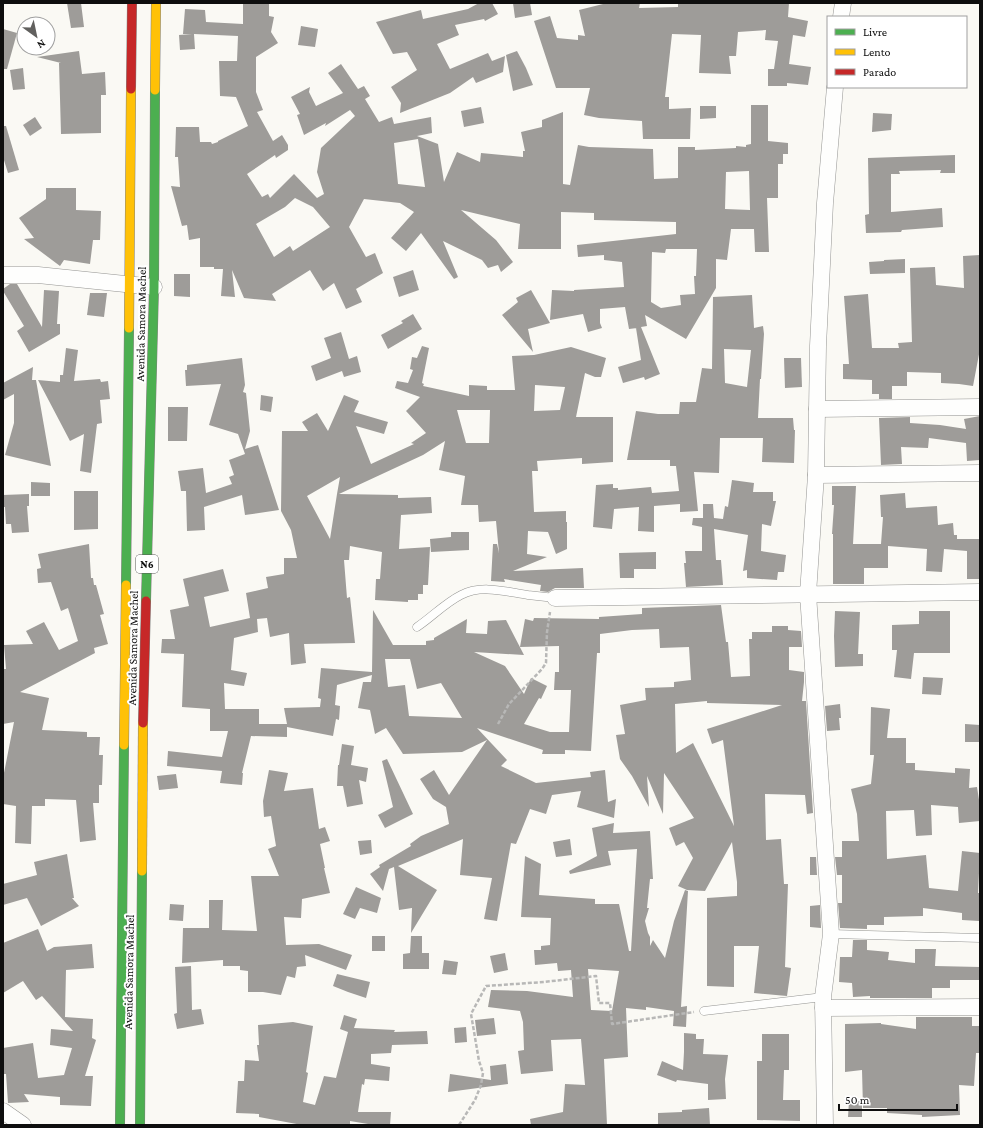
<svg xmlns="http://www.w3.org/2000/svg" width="983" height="1128" font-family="'Crimson Pro',serif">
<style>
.building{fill:#9e9c99;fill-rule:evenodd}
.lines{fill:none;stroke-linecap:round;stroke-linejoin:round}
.lane-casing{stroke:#949492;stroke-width:9}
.street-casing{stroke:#949492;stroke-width:17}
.fast-casing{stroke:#82817f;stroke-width:10}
.slow-casing{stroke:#82817f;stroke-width:10}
.jam-casing{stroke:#82817f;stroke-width:10}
.path{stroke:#b8b8b7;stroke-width:2.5;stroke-dasharray:4 2;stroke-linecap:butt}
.lane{stroke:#fefefd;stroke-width:8}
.street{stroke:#fefefd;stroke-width:16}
.fast{stroke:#4caf50;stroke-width:9}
.slow{stroke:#ffc107;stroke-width:9}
.jam{stroke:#c62828;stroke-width:9}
.labels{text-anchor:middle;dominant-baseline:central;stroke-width:4;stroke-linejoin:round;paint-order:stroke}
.shield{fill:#fff;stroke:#565656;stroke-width:1}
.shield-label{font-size:11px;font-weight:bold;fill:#0e0e0e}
.street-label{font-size:12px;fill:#0e0e0e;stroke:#fff}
</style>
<rect width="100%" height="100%" fill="#faf9f4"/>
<g class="building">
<path d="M67,3H81L84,27L71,28Z"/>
<path d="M243,3H269V16L274,17L271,32L278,43L256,57V92L263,110L257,112L273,141L282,135L288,145V150L276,158L275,155L247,174L262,197L268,194L270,198L294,174L317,198L324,194L317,172L321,148L355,116L350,110L325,126L326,123L304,135L297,115L300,114L291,97L310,87L309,92L316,106L343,93L328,73L341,64L358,89L364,86L370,96L365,99L379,122L392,117L394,124L431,117L432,133L417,136L438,144L444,182L457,152L480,162L481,153L523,157V151H525L521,132L542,127V120L563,112V184L570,185L578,145L589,147L653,149L654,179L678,178V147H695V150L736,148V146L746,147V145L751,144V105H768V141L788,143V154H783V164H778V198H767L769,252H755L754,229H731L727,260L716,259V288L686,339L645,315L647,326L641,327L660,374L645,380L644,377L623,383L618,367L641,360L636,328H637L629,329L625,307L600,309V323L602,328L588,332L583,314L550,320L552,290L574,291V290L624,287L622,262L604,260V255L578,257L577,245L676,234V222L594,220V213L561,212V249H518L520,224L461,210L496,240L513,262L501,272L498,265L488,268L482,260L443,241L458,277L454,279L421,233L406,251L391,238L414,212L400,203L364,199L349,227L366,257L375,253L383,273L356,289L362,302L346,309L334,283L323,291L310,270L272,294L276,301L244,298L232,270L235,297L221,296L223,269H214V267H200V238L189,240L187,225L182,226L171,186L180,187L178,157H175L176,127H199L200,142H211L212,144L218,142V141L248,126L236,97L220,96L219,61H237L238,36L194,34L195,49L180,50L179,35L192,34H183L185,9L205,10L206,22L243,24ZM418,139L425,187L398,184L394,143ZM749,171L750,210L725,209L726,172ZM295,198L313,207L330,227L293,251L290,246L274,257L256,224L285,207ZM666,249H697L696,276H694L695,294L680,295L681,305L661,308L651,302L652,252L665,253Z"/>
<path d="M479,3H492L498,14L485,21L484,19L455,25L459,35L437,44L450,69L488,53L492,61L505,56L503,72L476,83L473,77L450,93L400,113L401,103L391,87L417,70L407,52L393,54L376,22L421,10L423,19L468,9Z"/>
<path d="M513,3H530L532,15L515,18Z"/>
<path d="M607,3H640L639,8L678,7V3H789L788,17L808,21L805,37L793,35L789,64L811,67L808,85L787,83V86H768V69H774L778,41L765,40L766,30L738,32L736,56H729L731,74L699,73L701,35L672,34L665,97H669V109L691,108L690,139H643L642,121L599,118L584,115L590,88H556L534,21L550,16L557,38L578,40V35L585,36L579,10Z"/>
<path d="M301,26L318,29L315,47L298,45Z"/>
<path d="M3,29L17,33L7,69H3Z"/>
<path d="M79,51L82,74L105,72L106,95H101V133L61,134L59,63H61L37,57Z"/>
<path d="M517,51L526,68L533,85L513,91L506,55Z"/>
<path d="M23,68L25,89L13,90L10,70Z"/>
<path d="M700,106H716V118L700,119Z"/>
<path d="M481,107L484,123L464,127L461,111Z"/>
<path d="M873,113L892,114L891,130L872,132Z"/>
<path d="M35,117L42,128L30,136L23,125Z"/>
<path d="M3,126H6L19,170L8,173L3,157Z"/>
<path d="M955,155V173H940L941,170L899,171L900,174H891V212L942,208L943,227L902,230L901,232L866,233L865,215L869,214L868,158Z"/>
<path d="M46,188H76V210L101,211L100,240H93L90,264L64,260L60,266L24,239L34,238L19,218L46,199Z"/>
<path d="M980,255V349L973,386L959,384L941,383V373L907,372V386H892V399H879V394H872V380L843,379V364H849L844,296L868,294L872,348H899L898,343L912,342L910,268L935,267L936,285L964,288L963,256Z"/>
<path d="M905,259V273L870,274L869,262L884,261V260Z"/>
<path d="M413,270L419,290L399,297L393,277Z"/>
<path d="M174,274H190V297L174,296Z"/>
<path d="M10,284H17L42,327L44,290L59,291L57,324H60V334L29,352L17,331L24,326L3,291V289Z"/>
<path d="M531,290L550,323L528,329L533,352L502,315L518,302L516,298Z"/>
<path d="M90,293H107L104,317L87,315Z"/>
<path d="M752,295L754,328L763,326L764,334L761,379H760L758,418H793L794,430H795L794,463L762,462L763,438H720L719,473L694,472L698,511L680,512V504L654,506V532L638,531L639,507L614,509L612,529L593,527L596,485L613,484V488H618V490L651,487L652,493L679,491L676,466H670V460H627L636,411L658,414H679L680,402H696L702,368L712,369L713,297ZM724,349L751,350L747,387L725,383Z"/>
<path d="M413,314L422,329L388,349L381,335L403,323L401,321Z"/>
<path d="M341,332L349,359L357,356L361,372L344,377L342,371L316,381L311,366L331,358L324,338Z"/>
<path d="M422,346L429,348L422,383L424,384L423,386L469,396V385L487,386V390H515L512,356L534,355L571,347L606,358L601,377H595L585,373L576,417H613V462L582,464V458L537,461L538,471H532L534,512L566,511V522H567V549L556,554L548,532L528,531L527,554L547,557L513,571L583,568L584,588H555L548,592L540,591L541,585L504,579L505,582L491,581L493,544H497L499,553L496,521L479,522L478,505H461L465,476L439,470L445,441L423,455L339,494L398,495V498L431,497L432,513L401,515L399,549L430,547L428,585H423V594H418V600H408V602L375,600L376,579H380L382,552L350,546L349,560H344L347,598L350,597L355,643L304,644L306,663L291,665L289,633L270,637L267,618L257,619L258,632L234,638L231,670L247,673L244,686L224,683L225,709H259V724H287L284,708L320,707L321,699L318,698L321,668L372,672L373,610L393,645H426V641L434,640V638L467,619L466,633L487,634L488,621L506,620L524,655L474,652L505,666L524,694L531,678L547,686L541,699L539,698L524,724L550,732H569L571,690H554L555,672H559V646L520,647L525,619L533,621L534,618L599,619V617L642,614V608L721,605L726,642H728L731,677L750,676L749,639H752V632H772V626H788V630L801,631L802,647H789V670L804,672V682L802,701H806L813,813L807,814L805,795L765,794L766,840L781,839L784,884H788L785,967L791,968L787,996L754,993L759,946H734V987L707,986V898L737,896V882L732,842L705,891L687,890L678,886L693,858L684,842L676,846L669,828L694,818L664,773L663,814L647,776L649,807L632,776L620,759L616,735L625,734L620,705L646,700L645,688L674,687V682L691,680L689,647L660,648L659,629L632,630L600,634V653H597L591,751L565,750V754H542L543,750L477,728L507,760L501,766L536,783L591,777L590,772L605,770L608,802L616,799L614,818L577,807L581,791L552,795L546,814L530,809L516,844L511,843L497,921L484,919L492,878L460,875L463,839L398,866L437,890L411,933L412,908L399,910L394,867L389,869L383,891L370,874L380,867L379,865L411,846L410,844L421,836L449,824L446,807L433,799L420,779L434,770L449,795L487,740L462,752L403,754L386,728L375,734L370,710L358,708L363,682H371L372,675L337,685L335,705L340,706L339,720L336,719L333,736L287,727V737L251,736L242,773H243L242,785L220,783L222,771L167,766L168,751L222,757L228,731H210V709L182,707L184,654L161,653L162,639H175L170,610L189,606L183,579L223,569L229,591L204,597L210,627L250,618L246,593L268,588L266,577L284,574V558H297L291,530L281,511L282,431H308L302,422L317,413L328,431L344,395L359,401L354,412L388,422L384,434L356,426L371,464L414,444L411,443L426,433L406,411L420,397L395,388L397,381L408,383L413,370L410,369L412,357L417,358ZM535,385L565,387L560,410L534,411ZM457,410H490L489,443H466ZM340,477L337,494L330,539L307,496ZM385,659H410L417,689L441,683L462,718L409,716L405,685L388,687ZM707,701V703L782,705L707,729L712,744L723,740L734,826L693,743L676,753L675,704Z"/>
<path d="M66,348L78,350L74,381L100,379L101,382L108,381L110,399L100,400L102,423L97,424L91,473L80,471L84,434L70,441L38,380L60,382V375H63Z"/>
<path d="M242,358L245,385L243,392L246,393L250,431L245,449L258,445L279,510L245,515L242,495L204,507L205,530L187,531L186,491H181L178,471L203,468L206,493L232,484L229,477L234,475L229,460L245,454L238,434L209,425L221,384L186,386L185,370H187V365Z"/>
<path d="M784,358H801L802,387L785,388Z"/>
<path d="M33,367L32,380H36L51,466L5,455L14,423V394L3,400V383Z"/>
<path d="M261,395L273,397L271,412L260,410Z"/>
<path d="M168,407H188L187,441H168Z"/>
<path d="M980,416V460L967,461L966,443L929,438L928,448L901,447L902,464L881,465L879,418L910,417V423L940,425L966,429L964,419Z"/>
<path d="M732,480L754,483L753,492H773V501H776L771,526L762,524L761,551L786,555L784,572H778L777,580L747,578V570L743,571L748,535L714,529L716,560H721L723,585L686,587L684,563H686L685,551H702V527L692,525L693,518H703V504H713L714,518L723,519L725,506L728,507Z"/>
<path d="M31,482L50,483V496H31Z"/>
<path d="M832,486H856L853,544H881L883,517H881L880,495L905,493L906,508L937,506L938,525L953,523L954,535H957V539H980V579H967V551L944,549L942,572L926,571L927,549L888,546V568H864V584H833V534H832L834,505H832Z"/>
<path d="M74,491H98V529L74,530Z"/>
<path d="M29,494V506H27L29,532L12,533L11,524H6L5,507H3V495Z"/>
<path d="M451,532H469V550L431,552L430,539L451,537Z"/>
<path d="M89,544L91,578H93L94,585H96L104,614L100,615L108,644L94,648L95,653L20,692L49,698L42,730L87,732V737H100L99,755H103L102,785H99V803H93L96,840L80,842L76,800L45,799V806H32L31,844L15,843L16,806L3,804V778L14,722L3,724V669H6L4,645L33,644L26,631L44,622L59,650L78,641L68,608L61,611L51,582L38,583L37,569L41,568L38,554Z"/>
<path d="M656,552V569H634V578H620L619,553Z"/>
<path d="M835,611L860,612L858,654H863V666L835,667L834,636Z"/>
<path d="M919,611H950V653H914L911,679L894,677L897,650H892V625L919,624Z"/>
<path d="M923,677L943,678L941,695L922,694Z"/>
<path d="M840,704L841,718H839L840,730L827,731L825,706Z"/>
<path d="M871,707L890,709L887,738H906V763H915V770L955,773V768L970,769L969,788L977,787L980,806V821L959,823L958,807L931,805L932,835L916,836L914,810L886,811L887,859L926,855L929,888L958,891L962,851L980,853L978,893H980L979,921L962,920V913L923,908V916L884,917V925H867V929L840,928L838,903H842V875H837L835,857H842V841H859L857,814L851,789L871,784L874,755H870Z"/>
<path d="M965,724L980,725V742H965Z"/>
<path d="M342,744L354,746L351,765L368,768L366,782L359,780L363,804L347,807L343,786H337L338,765H339Z"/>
<path d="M387,759L413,814L385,828L378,815L393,807L382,761Z"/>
<path d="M269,770L288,773L284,791L313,788L319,829L325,827L330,841L320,844L325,868H324L330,893L302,899L301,918L284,917L286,945L319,944L352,955L346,970L305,955L306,966L297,967L295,978L287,976L281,995L263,992H248V971L240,970V966H223V960L182,963L183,928H209V900H223L222,930L257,931L251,876H279L268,849L276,846L271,816L264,817L263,801Z"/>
<path d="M176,774L178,788L159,790L157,776Z"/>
<path d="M614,823L613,833L650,831L653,879H650L647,908H649L645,921L648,933L650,937V946L653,940L665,958L674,921L685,890L688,891L681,1007L687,1006L686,1027L673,1026L674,1011L646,1007V1010L626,1008L628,1057L604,1059L607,1125H531L530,1119L563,1112L565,1084L585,1085L581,1039L551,1040L553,1071L521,1074L518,1051L524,1050L523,1022L520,1011L488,1007L491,990L527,991L573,997L571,970L558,971L557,963L535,965L534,950H541V946L550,945L551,918L521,917L525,856L541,864L539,895L595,899V904H619L629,951H631L637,849L608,851L611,865L570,874L569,871L597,856L592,828ZM588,969L619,971L612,1011L591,1010Z"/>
<path d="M570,839L572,855L556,857L553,842Z"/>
<path d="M371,840L372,853L360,855L358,841Z"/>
<path d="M67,854L74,898H72L79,906L41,926L27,898L3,905V884L37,875L34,862Z"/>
<path d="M810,857H816L817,875H810Z"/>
<path d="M356,887L381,898L377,913L360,908L355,919L343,914Z"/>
<path d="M170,904L184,905L183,921L169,920Z"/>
<path d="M820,905L821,928L810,927V906Z"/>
<path d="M38,929L47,951L54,947L92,944L94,968L66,970L65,1017L93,1019L92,1038L96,1040L85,1076H93L91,1106L60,1105V1097L24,1094L29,1102L8,1103L6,1074H3V1048L33,1043L38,1078L64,1075L72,1048L50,1045L51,1029L73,1031L42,996L36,1000L23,981L3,993V943Z"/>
<rect x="372" y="936" width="13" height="15"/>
<path d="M411,936H422V953H429V969H403V954L410,953Z"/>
<path d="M853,940H867V950L889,952L888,960L915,963V949H936L935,966L980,967V980H950V988H932V998H870V996L853,997L852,983L839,982L840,957H852Z"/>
<path d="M505,953L508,970L494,973L490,956Z"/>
<path d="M444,960L458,962L456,975L442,974Z"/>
<path d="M191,966L192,1010L201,1009L204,1024L177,1029L174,1014L177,1013L175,967Z"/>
<path d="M337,974L370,982L366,998L348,992L333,986Z"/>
<path d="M344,1015L357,1019L354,1028L395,1030L394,1032L427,1031L428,1044L392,1045L391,1053L371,1054V1064L390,1067L389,1081L365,1079L364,1085L362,1084L358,1112H391L390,1125H374L350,1121V1125H302L259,1117V1114L236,1113L238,1081H244L245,1060L259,1061L257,1045H259L258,1025L293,1022L313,1026L306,1072L308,1073L303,1102L315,1105L324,1076L336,1078L348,1032L340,1029Z"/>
<path d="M916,1017H972V1026H980V1053H976L974,1086L959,1085L960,1115L922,1117V1115L887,1113V1108H863L862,1070L845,1072V1024L881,1023V1024L916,1029Z"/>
<path d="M494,1018L496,1034L477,1036L475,1020Z"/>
<path d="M466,1027L467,1042L455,1043L454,1028Z"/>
<path d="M684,1033L696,1034V1039H704L703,1054L728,1055L725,1079L726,1099L708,1100V1084L677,1080L676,1082L657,1075L662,1061L683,1070L684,1052Z"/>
<path d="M762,1034H789V1070H784L783,1100H800V1121L757,1120V1061H762Z"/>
<path d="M506,1064L508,1084L448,1092L450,1074L491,1080L490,1066Z"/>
<path d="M849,1101H862V1117H848Z"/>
<path d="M709,1108L710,1125H658V1113L682,1112V1110Z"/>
</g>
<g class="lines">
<defs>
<g id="lane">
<path d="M417,627C432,617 445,603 461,595C482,584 507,592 528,595C537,596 546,597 555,598"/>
<path d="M831,934L980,938"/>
<path d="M704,1011L823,997"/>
</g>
<g id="street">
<path d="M841,17L843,3"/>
<path d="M3,275H38L154,287"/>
<path d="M817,409L980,407"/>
<path d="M816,475L980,473"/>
<path d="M555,598L980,592"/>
<path d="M823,1008L980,1007"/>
<path d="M3,1111L23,1125"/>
<path d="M825,1125L823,997L831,934L808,594L816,475L818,346L825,203L835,87"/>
</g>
<g id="fast">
<path d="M126,585L129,328"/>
<path d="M146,601L154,287L155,90"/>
<path d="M120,1125L124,745"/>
<path d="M140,1125L142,871"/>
</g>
<g id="slow">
<path d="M155,90L156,3"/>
<path d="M129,328L131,89"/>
<path d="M124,745L126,585"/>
<path d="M142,871L143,723"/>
</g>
<g id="jam">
<path d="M131,89L132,3"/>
<path d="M143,723L146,601"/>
</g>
</defs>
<use href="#lane" class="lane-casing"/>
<use href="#street" class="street-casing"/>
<use href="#fast" class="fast-casing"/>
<use href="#slow" class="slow-casing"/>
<use href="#jam" class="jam-casing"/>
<g class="path">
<path d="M498,724L509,704L542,669L546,663L547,632L550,612"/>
<path d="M459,1125L475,1100L481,1085L483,1073L479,1061L471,1014L486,986L544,982L596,976L599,1003H610L612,1024L694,1012"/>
</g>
<use href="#lane" class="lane"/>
<use href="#street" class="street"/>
<use href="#fast" class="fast"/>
<use href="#slow" class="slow"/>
<use href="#jam" class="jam"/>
</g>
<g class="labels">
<rect class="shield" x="136" y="555" width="22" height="18" rx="3"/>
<g class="shield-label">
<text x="147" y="564">N6</text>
</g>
<g class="street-label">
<text transform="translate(141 324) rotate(-89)">Avenida Samora Machel</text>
<text transform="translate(133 648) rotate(-89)">Avenida Samora Machel</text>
<text transform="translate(129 972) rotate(-89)">Avenida Samora Machel</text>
</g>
</g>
<rect width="983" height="1128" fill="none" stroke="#0e0e0e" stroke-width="8"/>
<rect x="827" y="16" width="140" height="72" fill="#ffffff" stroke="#9f9f9f"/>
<rect x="835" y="29" width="20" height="6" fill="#4caf50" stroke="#9f9f9f"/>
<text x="863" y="36" font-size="12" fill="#0e0e0e">Livre</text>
<rect x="835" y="49" width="20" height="6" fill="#ffc107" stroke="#9f9f9f"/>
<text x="863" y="56" font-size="12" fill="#0e0e0e">Lento</text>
<rect x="835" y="69" width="20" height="6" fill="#c62828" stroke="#9f9f9f"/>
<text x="863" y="76" font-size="12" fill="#0e0e0e">Parado</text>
<g transform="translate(36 36) rotate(147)"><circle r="19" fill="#ffffff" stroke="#9f9f9f"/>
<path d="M0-3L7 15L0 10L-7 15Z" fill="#61605e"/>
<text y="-6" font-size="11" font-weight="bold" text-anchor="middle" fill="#0e0e0e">N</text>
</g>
<path d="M839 1104v6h118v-6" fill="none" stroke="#0e0e0e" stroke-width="2"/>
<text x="845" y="1104" font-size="12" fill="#0e0e0e" stroke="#ffffff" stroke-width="3" paint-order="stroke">50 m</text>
</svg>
